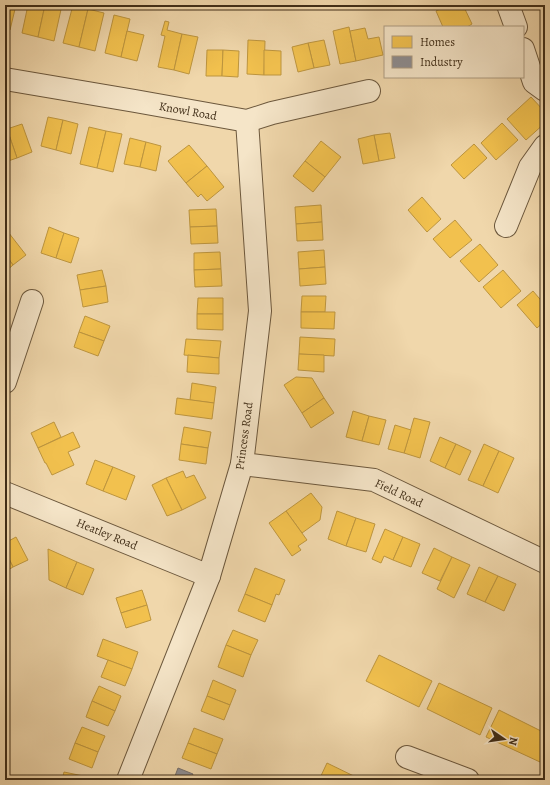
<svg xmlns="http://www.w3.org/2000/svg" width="550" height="785" font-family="Alegreya,serif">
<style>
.homes{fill:#f2c14e;stroke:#bd953e}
.industry{fill:#8d8d92;stroke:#76706d}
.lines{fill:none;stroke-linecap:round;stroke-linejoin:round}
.minor-casing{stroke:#6c583d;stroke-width:24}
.minor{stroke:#f5e5c8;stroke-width:22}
.labels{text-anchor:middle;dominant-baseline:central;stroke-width:4;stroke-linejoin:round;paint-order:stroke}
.street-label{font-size:12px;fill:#402e18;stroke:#f5e5c8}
</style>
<rect width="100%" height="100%" fill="#f0d7ab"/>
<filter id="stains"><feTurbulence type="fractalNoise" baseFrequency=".005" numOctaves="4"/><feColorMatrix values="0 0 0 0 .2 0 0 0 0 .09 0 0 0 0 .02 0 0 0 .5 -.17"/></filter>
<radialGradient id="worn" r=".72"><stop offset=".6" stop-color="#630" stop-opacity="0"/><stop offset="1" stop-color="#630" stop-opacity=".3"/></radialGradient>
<g class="homes">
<path d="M5,5H16L10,30L5,29Z"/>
<path d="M28,5H45L38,37L22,33Z"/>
<path d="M45,5H62L54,41L38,37Z"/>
<path d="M73,5L88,9L79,47L63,43Z"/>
<path d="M448,5H463L472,24L467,27H443L436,11Z"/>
<path d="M88,9L104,13L95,51L79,47Z"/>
<path d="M114,15L130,19L121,57L105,53Z"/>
<path d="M165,21L169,22L167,30L182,34L174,70L158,67L165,36L161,35Z"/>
<path d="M349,27L356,61L340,64L333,31Z"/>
<path d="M365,28L368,39L379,37L383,55L356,61L350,31Z"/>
<path d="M127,31L144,35L137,61L121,57Z"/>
<path d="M182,34L198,37L189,74L174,70Z"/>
<path d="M248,40L265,41L264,75L247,74Z"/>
<path d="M324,40L330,65L314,68L308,43Z"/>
<path d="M308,43L314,68L298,72L292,47Z"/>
<path d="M207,50H223L222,76H206Z"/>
<path d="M223,50L239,51L238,77L222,76Z"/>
<path d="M264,50L281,51V75H264Z"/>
<path d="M531,97L545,112V123L526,140L507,119Z"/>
<path d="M48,117L63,120L56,150L41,146Z"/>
<path d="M63,120L78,124L71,154L56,150Z"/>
<path d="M502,123L518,140L496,160L481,143Z"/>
<path d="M22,124L32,152L17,158L7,129Z"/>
<path d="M89,127L106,131L97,168L80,164Z"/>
<path d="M7,129L17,158L5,162V130Z"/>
<path d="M106,131L122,134L113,172L97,168Z"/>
<path d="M390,133L395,158L379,161L374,135Z"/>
<path d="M374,135L379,161L363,164L358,139Z"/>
<path d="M130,138L146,142L140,167L124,164Z"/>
<path d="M321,141L341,157L325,177L305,161Z"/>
<path d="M146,142L161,146L156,171L140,167Z"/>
<path d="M474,144L487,158L464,179L451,165Z"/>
<path d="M189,145L207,166L186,183L168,161Z"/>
<path d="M305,161L325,177L313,192L293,176Z"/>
<path d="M207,166L224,187L207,201L201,194L198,197L186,183Z"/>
<path d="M422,197L441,219L427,232L408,210Z"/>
<path d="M321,205L322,222L296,224L295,207Z"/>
<path d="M216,209L217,226L190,227L189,210Z"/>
<path d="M455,220L472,240L450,258L433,239Z"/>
<path d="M322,222L323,240L297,241L296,224Z"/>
<path d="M217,226L218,243L191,244L190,227Z"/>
<path d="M49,227L64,233L56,258L41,253Z"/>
<path d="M5,228L26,255L13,265L5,254Z"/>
<path d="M64,233L79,238L71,263L56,258Z"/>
<path d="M480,244L498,265L479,282L460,261Z"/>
<path d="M324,250L325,267L299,269L298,252Z"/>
<path d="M220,252L221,269L194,270V253Z"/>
<path d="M5,254L13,265L5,272Z"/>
<path d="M325,267L326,284L300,286L299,269Z"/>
<path d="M221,269L222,286L195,287L194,270Z"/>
<path d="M102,270L106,286L80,290L77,275Z"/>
<path d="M503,270L521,291L501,308L483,287Z"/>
<path d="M106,286L108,302L83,307L80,290Z"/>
<path d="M533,291L545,305V321L537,328L517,305Z"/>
<path d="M302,296H326L325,312H301Z"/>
<path d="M198,298H223V314H197Z"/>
<path d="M301,312H335L334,329L301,328Z"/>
<path d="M197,314H223V330L197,329Z"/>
<path d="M85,316L110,326L104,341L79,332Z"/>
<path d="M79,332L104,341L98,356L74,347Z"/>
<path d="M300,337L335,339L334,356L299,354Z"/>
<path d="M186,339L221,341L219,358L184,355Z"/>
<path d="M299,354L324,355V372L298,370Z"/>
<path d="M188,355L219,358V374L187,372Z"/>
<path d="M296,377L312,378L324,398L302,413L284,385Z"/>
<path d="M192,383L216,387L214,403L190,400Z"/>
<path d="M177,398L214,403L212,419L175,414Z"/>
<path d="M324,398L334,413L311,428L302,413Z"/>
<path d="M353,411L369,416L362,441L346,437Z"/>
<path d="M369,416L386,420L379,445L362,441Z"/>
<path d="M414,418L430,422L420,458L404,453Z"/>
<path d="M54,422L61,437L38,448L31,433Z"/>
<path d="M395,425L411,430L404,453L388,449Z"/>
<path d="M184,427L211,432L208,448L181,444Z"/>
<path d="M73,432L80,447L68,452L74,465L52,475L46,463H45L38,448Z"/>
<path d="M440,437L456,444L445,468L430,461Z"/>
<path d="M181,444L208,448L206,464L179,460Z"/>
<path d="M456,444L471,451L460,475L445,468Z"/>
<path d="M484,444L499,451L483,486L468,480Z"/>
<path d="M499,451L514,458L498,493L483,486Z"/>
<path d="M95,460L113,467L103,491L86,484Z"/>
<path d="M113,467L135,476L126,500L103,491Z"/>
<path d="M183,471L186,478L194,475L206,498L182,510L166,478Z"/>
<path d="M166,478L182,510L167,516L152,485Z"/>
<path d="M311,493L322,507L320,520L302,533L286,511Z"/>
<path d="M286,511L307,540L298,546L301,550L292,556L269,523Z"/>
<path d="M337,511L356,518L346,546L328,539Z"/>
<path d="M356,518L375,524L366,552L346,546Z"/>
<path d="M385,529L403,537L393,560L384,556L381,563L372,559Z"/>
<path d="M16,537L28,560L13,567L5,551V543Z"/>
<path d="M403,537L420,544L411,567L393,560Z"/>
<path d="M434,548L452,557L440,581L422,573Z"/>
<path d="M48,549L77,562L66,588L49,580Z"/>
<path d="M5,551L13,567L5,572Z"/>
<path d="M452,557L470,565L454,598L437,589Z"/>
<path d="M77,562L94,569L83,595L66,588Z"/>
<path d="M479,567L498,576L485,602L467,594Z"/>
<path d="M255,568L285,580L279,595L276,594L272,605L245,594Z"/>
<path d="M498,576L516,584L504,611L485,602Z"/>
<path d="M142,590L147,605L121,613L116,598Z"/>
<path d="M245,594L272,605L265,622L238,611Z"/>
<path d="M147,605L151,620L126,628L121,613Z"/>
<path d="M233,630L258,640L251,655L226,645Z"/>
<path d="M103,639L138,652L132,669L97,656Z"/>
<path d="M226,645L251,655L243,677L218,667Z"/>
<path d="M379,655L432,681L419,707L366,681Z"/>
<path d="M108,660L132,669L125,686L101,677Z"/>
<path d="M213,680L236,690L230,705L207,696Z"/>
<path d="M439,683L492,708L480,735L427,709Z"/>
<path d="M99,686L121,696L115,711L92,701Z"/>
<path d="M207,696L230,705L224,720L201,711Z"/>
<path d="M92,701L115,711L108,726L86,717Z"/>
<path d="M499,710L545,733V751L540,762L486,737Z"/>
<path d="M82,727L105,736L98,752L75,743Z"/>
<path d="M194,728L223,739L217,754L188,743Z"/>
<path d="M75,743L98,752L92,768L69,759Z"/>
<path d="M188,743L217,754L211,769L182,758Z"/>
<path d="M327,763L362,780H319Z"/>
<path d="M64,772L88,777L87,780H62Z"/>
</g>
<path class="industry" d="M178,768L193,774L190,780H186L175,776Z"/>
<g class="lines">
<defs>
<g id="minor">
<path d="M508,5L516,27"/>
<path d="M523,49L534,82L545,90"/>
<path d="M5,79L135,101L247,121L272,113L369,91"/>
<path d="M506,226L530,167L545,146"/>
<path d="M5,382L32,301"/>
<path d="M242,464L374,480L545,562"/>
<path d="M5,493L209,576"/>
<path d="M407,757L468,780"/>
<path d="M128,780L209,576L242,464L260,311L247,121"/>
</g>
</defs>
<use href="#minor" class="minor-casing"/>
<use href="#minor" class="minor"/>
</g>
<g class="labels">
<g class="street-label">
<text transform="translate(188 111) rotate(10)">Knowl Road</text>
<text transform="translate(244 436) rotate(-82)">Princess Road</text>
<text transform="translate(399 493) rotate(25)">Field Road</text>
<text transform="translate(107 534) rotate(22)">Heatley Road</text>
</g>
</g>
<rect width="550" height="785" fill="none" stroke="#f0d7ab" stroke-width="20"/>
<rect x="6" y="6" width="538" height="773" fill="none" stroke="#402e18" stroke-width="2"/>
<rect x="10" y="10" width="530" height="765" fill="none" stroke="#402e18"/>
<rect x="384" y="26" width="140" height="52" fill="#f5e5c8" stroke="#ad9c82"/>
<rect x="392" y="36" width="20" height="12" fill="#f2c14e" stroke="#ad9c82"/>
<text x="420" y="46" font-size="12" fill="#402e18">Homes</text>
<rect x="392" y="56" width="20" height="12" fill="#8d8d92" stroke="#ad9c82"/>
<text x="420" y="66" font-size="12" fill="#402e18">Industry</text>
<g transform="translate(504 739) rotate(103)" stroke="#f5e5c8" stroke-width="3" paint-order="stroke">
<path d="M0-3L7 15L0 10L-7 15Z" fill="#402e18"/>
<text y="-6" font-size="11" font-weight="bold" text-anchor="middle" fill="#402e18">N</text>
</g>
<rect width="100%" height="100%" filter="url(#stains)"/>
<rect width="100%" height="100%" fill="url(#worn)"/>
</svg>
